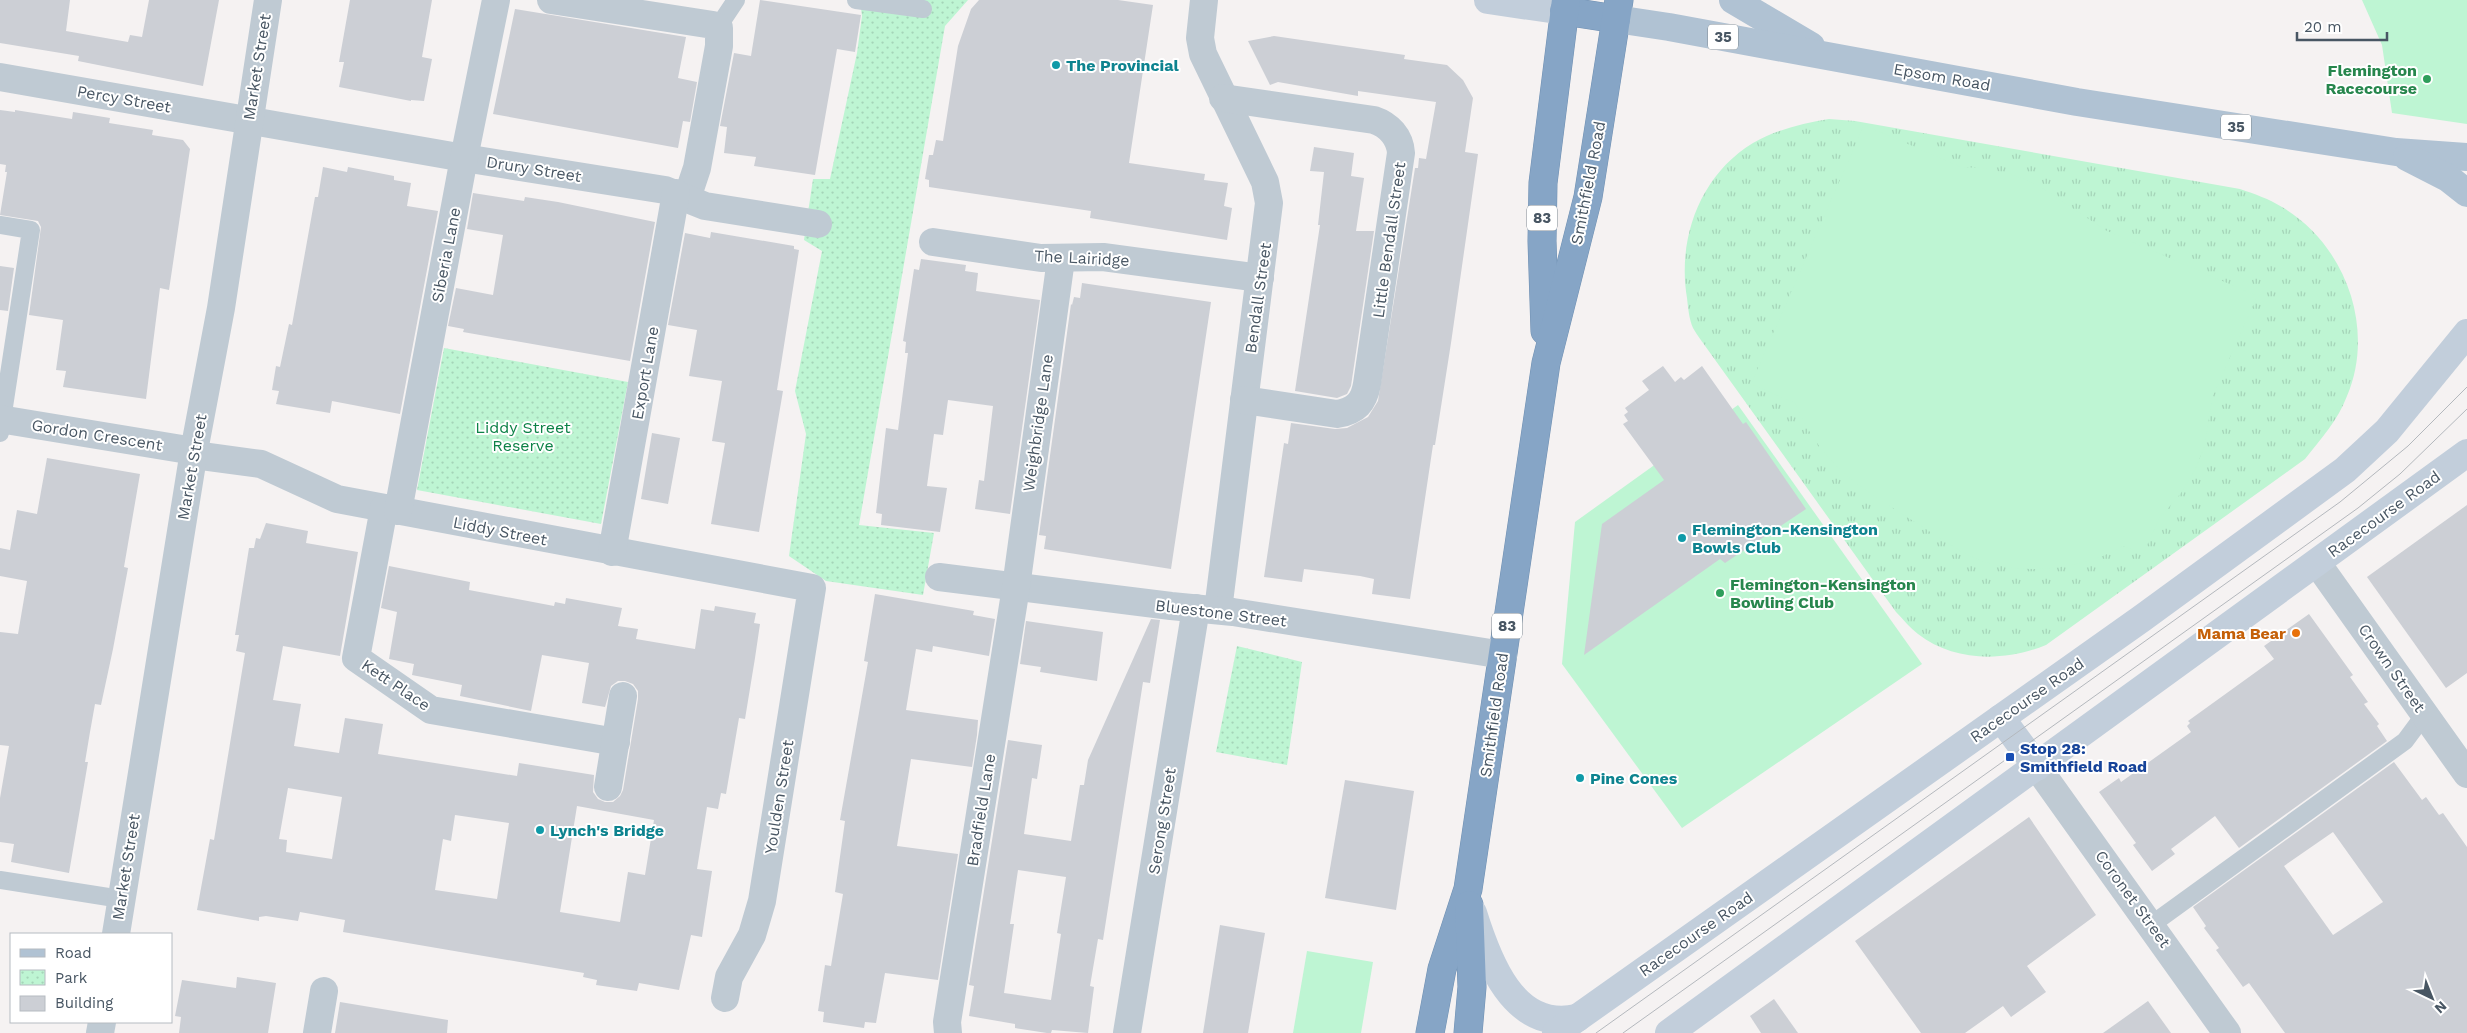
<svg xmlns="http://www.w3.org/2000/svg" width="2467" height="1033" font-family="'Work Sans',sans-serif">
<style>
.grass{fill:url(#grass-tufts)}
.park{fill:url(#park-dots)}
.pitch{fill:#bef5d3}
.building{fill:#cccfd5;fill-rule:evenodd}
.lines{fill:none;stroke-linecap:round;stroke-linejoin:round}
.highway-casing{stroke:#7090b2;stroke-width:29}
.lane{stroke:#bfcad3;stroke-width:18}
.street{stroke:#bfcad3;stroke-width:28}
.secondary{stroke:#c2cedb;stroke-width:28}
.primary{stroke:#b0c2d3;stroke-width:28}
.highway{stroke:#86a5c6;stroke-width:28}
.tram{stroke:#b4b8bd;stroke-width:1}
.culture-dot{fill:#0f9aa8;stroke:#fff;stroke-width:2}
.leisure-dot{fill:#2e9e5b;stroke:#fff;stroke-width:2}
.food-dot{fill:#e8710a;stroke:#fff;stroke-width:2}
.transit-dot{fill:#1a4fb4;stroke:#fff;stroke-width:2}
.labels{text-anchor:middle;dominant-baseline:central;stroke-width:4;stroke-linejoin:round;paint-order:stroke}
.shield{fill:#fff;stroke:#7f8992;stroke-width:1}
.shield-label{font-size:15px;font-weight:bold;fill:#485663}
.culture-label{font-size:16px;font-weight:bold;fill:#0d838f;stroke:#fff;text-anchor:start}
.street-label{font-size:16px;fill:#485663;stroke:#fff}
.leisure-label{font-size:16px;font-weight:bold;fill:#27864d;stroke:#fff;text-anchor:end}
.park-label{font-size:16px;fill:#0d8247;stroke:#fff}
.food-label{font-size:16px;font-weight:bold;fill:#c56008;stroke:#fff;text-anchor:end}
.transit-label{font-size:16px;font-weight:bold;fill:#164399;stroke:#fff;text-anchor:start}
</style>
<defs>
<pattern id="grass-tufts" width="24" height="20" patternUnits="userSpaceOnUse" patternTransform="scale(1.25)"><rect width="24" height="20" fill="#bef5d3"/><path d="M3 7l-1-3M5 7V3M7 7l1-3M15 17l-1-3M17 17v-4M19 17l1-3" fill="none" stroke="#a5d4b8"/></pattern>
<pattern id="park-dots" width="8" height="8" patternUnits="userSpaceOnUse" patternTransform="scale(1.25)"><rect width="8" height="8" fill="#bef5d3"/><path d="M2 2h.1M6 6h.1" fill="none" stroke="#a5d4b8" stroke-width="1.8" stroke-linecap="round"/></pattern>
</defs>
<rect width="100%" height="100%" fill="#f5f2f2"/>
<path class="grass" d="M1829,119L1855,121L2240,189C2255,194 2269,199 2282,207C2345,244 2376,328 2347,396C2338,420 2321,439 2305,459L2046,645C2004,662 1954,662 1918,634C1910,628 1903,619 1896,612L1708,350C1703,343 1697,335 1693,328C1689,319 1688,307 1687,298C1677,239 1700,175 1753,143C1776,130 1803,123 1829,119Z"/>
<g class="park">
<path d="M860,0H968L945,26L859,525L934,533L923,595L826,581L789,556L806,434L795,391L822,251L804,240L813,179H830L857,53L862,16Z"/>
<path d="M444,348L628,382L601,524L417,490Z"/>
<path d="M1237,646L1302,662L1287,765L1216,752Z"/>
</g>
<g class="pitch">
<path d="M2362,0H2467V124L2392,113L2382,45Z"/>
<path d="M1864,125L1961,167L1982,168L2011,174L2038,185L2105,230L2257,296L2212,398L2205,445L2195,470L2181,493L2159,519L2143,554L2123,546C2081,571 2013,578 1968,555C1947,544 1927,529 1907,517C1853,483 1821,463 1795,403L1751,384Z"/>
<path d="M1738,405L1922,664L1682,828L1562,664L1575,522Z"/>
<path d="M1307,951L1373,962L1361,1033H1293Z"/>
</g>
<g class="building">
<path d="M0,0H70L66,31L128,42L130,35L142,37L149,0H219L203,86L78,61L79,56L0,43Z"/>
<path d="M350,0H432L422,57L432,59L424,101L411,100V101L339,87L344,62H339Z"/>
<path d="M760,0L861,15L855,52L837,49L815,175L754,166L756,157L724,153L727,127L720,126L734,53L751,56Z"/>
<path d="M979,0H1118L1153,5L1129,163L1205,174L1204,180L1228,183L1224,206L1232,208L1227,240L1090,218L1091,211L929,187V180L925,179L929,155H933L936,140L943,141L958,46L971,9Z"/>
<path d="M515,9L686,37L678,78L697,82L690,122L683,121L678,148L493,114Z"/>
<path d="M1274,36L1405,55L1404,59L1447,65L1463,80L1473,98L1465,152L1478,154L1451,343L1435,445H1433L1410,599L1372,594L1374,579L1360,576L1304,569L1302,582L1264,577L1284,443L1288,444L1291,423L1335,429L1347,428L1368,417L1378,401L1415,168H1418L1419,158L1426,159L1436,102L1358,91V96L1278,82L1270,85L1248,41Z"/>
<path d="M0,110L15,112V110L72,119L73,112L110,118L109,123L153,130L152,135L183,140L190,149L169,290L160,288L146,399L63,387L66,371L56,370L63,320L29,315L41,227L38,221L0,215L7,172H5L6,165L0,164Z"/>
<path d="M1314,147L1354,153L1351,176L1364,178L1356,231H1374L1351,386L1347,394L1337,398L1295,391L1320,225H1318L1324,172L1310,171Z"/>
<path d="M323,167L347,172L348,167L394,176V180L411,183L407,206L438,211L400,414L332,401L330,413L276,404L279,391L272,390L276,366L280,367L289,324L292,325L315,197H318Z"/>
<path d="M473,193L524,201L525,197L558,202L655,222L630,361L463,332L464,329L448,326L456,288L493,295L503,235L467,229Z"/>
<path d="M711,232L794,246V249L799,250L777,390L783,391L759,532L711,524L725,443L712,441L722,381L689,376L697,330L668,325L685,233L710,238Z"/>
<path d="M921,259L966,265L965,271L978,273L976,291L1040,300L1010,514L975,509L979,480L984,481L993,406L948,400L943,435L934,434L927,486L947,488L940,532L881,525L882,514L876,513L886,428L898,430L908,353H905L906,342L903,341L914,269L919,270Z"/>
<path d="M0,266L14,268L8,311L0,310Z"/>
<path d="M1082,283L1211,302L1171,569L1044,549L1046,536L1039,535L1071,304L1072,305L1074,297L1080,298Z"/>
<path d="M1663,366L1675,382L1681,377L1684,380L1702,366L1743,424L1746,422L1806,509L1725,563L1720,559L1584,655L1602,524L1664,480L1623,424L1628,421L1624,415L1628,412L1625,408L1649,390L1642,381Z"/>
<path d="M652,433L680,438L668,504L641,499Z"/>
<path d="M47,458L140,474L124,567L128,568L113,649L101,705L95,704L90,732L85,762H88L69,873L11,862L14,844L0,842V798L9,746L0,745V632L18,634L27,581L0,576V548L10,550L17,510L37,514Z"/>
<path d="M2467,505V673L2446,688L2367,577Z"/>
<path d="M266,523L308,531L306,543L358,552L340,656L283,646L273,700L301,704L294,746L339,753L345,718L383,724L378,754L517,776L519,763L594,775L593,792L598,799L605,802H613L620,796L623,790L638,699V691L633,684L625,681H618L611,686L605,707L582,703L589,663L542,655L531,711L460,696L462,685L412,675L414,664L389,659L397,612L381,608L389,566L470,582L469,590L554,606L555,602L565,604L566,598L622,608L618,626L638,629L636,639L695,649L701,609L714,611L715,606L756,613L754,623L760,624L755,658L745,719L739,718L726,794L721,793L718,809L707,807L697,869L712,871L702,937L691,935L679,990L639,983L637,991L596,985L597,980L583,977L584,973L343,932L345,920L300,912L298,921L266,916L259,917V921L197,910L210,839L214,840L245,653L236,651L239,635H235L249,548H254L256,538L260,539ZM288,788L342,797L332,859L286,852L287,840L279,839ZM577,806L654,820L645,875L628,872L620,922L560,912ZM455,815L509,823L497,899L435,890L443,839L451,841Z"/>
<path d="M875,594L974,611L973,615L995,619L989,656L933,646L932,652L916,649L906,710L978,720L977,735L972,767L911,759L897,846L958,854L938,980L885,973L876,1023L865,1022L864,1028L823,1022L824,1012L818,1011L825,965L831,966L843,894L835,892L845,821L840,820L868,662L864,661Z"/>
<path d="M2309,614L2353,675L2350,677L2368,702L2364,704L2379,724L2377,726L2387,741L2239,848L2215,816L2171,849L2175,854L2152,871L2133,845L2136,843L2099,792L2119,778L2121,782L2191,732L2187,726L2190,723L2188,721L2274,659L2264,646Z"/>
<path d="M1151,619L1160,620L1150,683L1143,682L1103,940L1098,939L1090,986L1094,987L1088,1033L1052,1030L1051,1033H1047L1015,1028V1024L969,1016L974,986L969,985L1008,740L1042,745L1037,779L1032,778L1024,834L1071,841L1080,785H1084L1088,760ZM1018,870L1066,877L1057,933L1061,934L1051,1000L1004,993L1014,924H1010Z"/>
<path d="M1026,621L1103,632L1097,681L1040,672L1041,667L1020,664Z"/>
<path d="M2394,762L2422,800L2426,797L2439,815L2443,813L2467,847V1033H2285L2249,983L2243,987L2216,950L2219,948L2204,928L2206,926L2193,907ZM2333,832L2383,902L2333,935L2284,866Z"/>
<path d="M1345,780L1414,791L1396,910L1325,898Z"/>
<path d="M2029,817L2096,915L2027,966L2046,992L2011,1017L2003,1006L1965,1033H1921L1855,941Z"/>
<path d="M1220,925L1265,933L1248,1033H1203Z"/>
<path d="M237,977L276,983L268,1033H179L181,1017L175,1016L182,980L236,988Z"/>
<path d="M1774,999L1798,1033H1761L1750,1016Z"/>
<path d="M2148,1001L2171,1033H2103Z"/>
<path d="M340,1002L448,1020L447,1033H335Z"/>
</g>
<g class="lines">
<defs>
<g id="highway">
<path d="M1564,11L1616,19"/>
<path d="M1545,331L1542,241L1543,183L1566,0"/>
<path d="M1430,1033L1442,969L1468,889L1546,363L1588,197L1619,0"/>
<path d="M1468,1033L1472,987L1469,905"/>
</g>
</defs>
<use href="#highway" class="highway-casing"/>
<g class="lane">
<path d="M856,0L923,9"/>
<path d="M718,27L736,0"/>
<path d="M0,225L31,230L0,433"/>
<path d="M0,880L121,899"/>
<path d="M2151,925L2405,741L2425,714"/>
</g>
<g class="street">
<path d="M551,0L713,25L719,28V46L697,168L687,198"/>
<path d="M1204,0L1200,38L1203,54L1265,182L1269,203L1218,610"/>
<path d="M0,77L464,158L665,190L705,206L818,224"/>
<path d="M1223,98L1374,120C1389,125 1400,137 1401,153L1367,384C1364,402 1356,411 1337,414L1244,400"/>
<path d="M933,242L1041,258L1103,257L1260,278"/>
<path d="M0,419L194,451"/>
<path d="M194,455L261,464L337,499L812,588L762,901L752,935L729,977L725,998"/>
<path d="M384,508L356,658L431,710L616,742"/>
<path d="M398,511L464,158L496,0"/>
<path d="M612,552L676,193"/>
<path d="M2317,563L2467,774"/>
<path d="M939,577L1171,606L1233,612L1503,655"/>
<path d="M2037,767L2227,1033"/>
<path d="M608,787L623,696"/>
<path d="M116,934L194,451L221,308L268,0"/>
<path d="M100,1033L102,1022"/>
<path d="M317,1033L324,991"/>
<path d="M948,1033L947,1022L1016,587L1061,259"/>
<path d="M1127,1033L1196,608"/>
</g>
<g class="secondary">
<path d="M1488,0L1564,11"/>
<path d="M2001,718L2037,767"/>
<path d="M1473,913C1487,958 1513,1033 1577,1018"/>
<path d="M1556,1033L2141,619L2345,470L2387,431L2467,333"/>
<path d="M1669,1033L2467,453"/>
</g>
<g class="primary">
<path d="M1733,0L1811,46"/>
<path d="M1616,19L1669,27L2077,102L2396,152L2467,157"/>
<path d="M2407,157L2448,178L2467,193"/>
</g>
<use href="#highway" class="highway"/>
<g class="tram">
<path d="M1596,1033L2340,502L2408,446L2467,387"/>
<path d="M1623,1033L2358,508L2400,474L2467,409"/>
</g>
</g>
<g class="culture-dot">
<circle cx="1056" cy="65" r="5"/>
<circle cx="1682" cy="538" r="5"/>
<circle cx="1580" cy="778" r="5"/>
<circle cx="540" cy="830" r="5"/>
</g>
<g class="leisure-dot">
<circle cx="2427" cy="79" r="5"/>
<circle cx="1720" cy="593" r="5"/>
</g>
<circle class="food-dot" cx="2296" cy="633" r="5"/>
<rect class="transit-dot" x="2005" y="752" width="10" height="10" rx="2.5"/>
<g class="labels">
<g class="shield">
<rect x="1708" y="24.5" width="30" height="25" rx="4"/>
<rect x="2221" y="114.5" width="30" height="25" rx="4"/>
<rect x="1527" y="205.5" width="30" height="25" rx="4"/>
<rect x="1492" y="613.5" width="30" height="25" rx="4"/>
</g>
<g class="shield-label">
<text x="1723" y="37">35</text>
<text x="2236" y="127">35</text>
<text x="1542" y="218">83</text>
<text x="1507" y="626">83</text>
</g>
<g class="culture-label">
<text x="1066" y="65">The Provincial</text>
<text x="1692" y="529">Flemington-Kensington<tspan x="1692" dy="18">Bowls Club</tspan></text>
<text x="1590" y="778">Pine Cones</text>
<text x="550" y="830">Lynch's Bridge</text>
</g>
<g class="street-label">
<text transform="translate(257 67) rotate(-81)">Market Street</text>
<text transform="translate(1942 77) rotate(10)">Epsom Road</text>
<text transform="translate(124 99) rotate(10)">Percy Street</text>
<text transform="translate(534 169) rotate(9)">Drury Street</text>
<text transform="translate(1588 183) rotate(-79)">Smithfield Road</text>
<text transform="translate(1389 240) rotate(-82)">Little Bendall Street</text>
<text transform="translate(446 255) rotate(-79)">Siberia Lane</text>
<text transform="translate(1082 258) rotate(3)">The Lairidge</text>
<text transform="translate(1258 298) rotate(-82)">Bendall Street</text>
<text transform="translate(645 373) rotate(-80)">Export Lane</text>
<text transform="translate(1038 423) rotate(-82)">Weighbridge Lane</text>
<text transform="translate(97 435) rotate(9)">Gordon Crescent</text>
<text transform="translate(192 467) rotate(-80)">Market Street</text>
<text transform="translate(2384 514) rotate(-36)">Racecourse Road</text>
<text transform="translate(500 531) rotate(11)">Liddy Street</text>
<text transform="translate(1221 613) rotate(7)">Bluestone Street</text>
<text transform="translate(2392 668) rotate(55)">Crown Street</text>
<text transform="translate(396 685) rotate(34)">Kett Place</text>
<text transform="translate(2027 700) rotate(-35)">Racecourse Road</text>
<text transform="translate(1494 715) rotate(-82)">Smithfield Road</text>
<text transform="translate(779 797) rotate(-81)">Youlden Street</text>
<text transform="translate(981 810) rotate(-81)">Bradfield Lane</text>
<text transform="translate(1162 821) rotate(-81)">Serong Street</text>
<text transform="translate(126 867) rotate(-81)">Market Street</text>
<text transform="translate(2133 899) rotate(54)">Coronet Street</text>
<text transform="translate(1696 934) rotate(-35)">Racecourse Road</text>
</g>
<g class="leisure-label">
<text x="2417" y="70">Flemington<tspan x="2417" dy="18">Racecourse</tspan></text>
<text x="1730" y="584" text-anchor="start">Flemington-Kensington<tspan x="1730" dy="18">Bowling Club</tspan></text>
</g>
<g class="park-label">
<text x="523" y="427">Liddy Street<tspan x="523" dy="18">Reserve</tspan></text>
</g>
<g class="food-label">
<text x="2286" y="633">Mama Bear</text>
</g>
<g class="transit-label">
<text x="2020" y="748">Stop 28:<tspan x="2020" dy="18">Smithfield Road</tspan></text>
</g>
</g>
<rect x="10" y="933" width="162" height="90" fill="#ffffff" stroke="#b6bbc1"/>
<rect x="20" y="949" width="25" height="8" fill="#b0c2d3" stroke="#b6bbc1"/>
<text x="55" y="958" font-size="15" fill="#485663">Road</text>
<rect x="20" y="970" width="25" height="15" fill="url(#park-dots)" stroke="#b6bbc1"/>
<text x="55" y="983" font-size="15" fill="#485663">Park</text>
<rect x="20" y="996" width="25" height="15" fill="#cccfd5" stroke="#b6bbc1"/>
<text x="55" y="1008" font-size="15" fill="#485663">Building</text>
<g transform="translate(2432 998) rotate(137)" stroke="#ffffff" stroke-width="4" paint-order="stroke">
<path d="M0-4L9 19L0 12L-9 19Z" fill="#485663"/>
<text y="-8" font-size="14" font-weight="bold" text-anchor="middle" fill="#485663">N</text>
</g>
<path d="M2297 32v8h90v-8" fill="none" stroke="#485663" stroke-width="2.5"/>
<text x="2304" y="32" font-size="15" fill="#485663" stroke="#ffffff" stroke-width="4" paint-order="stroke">20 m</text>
</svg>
